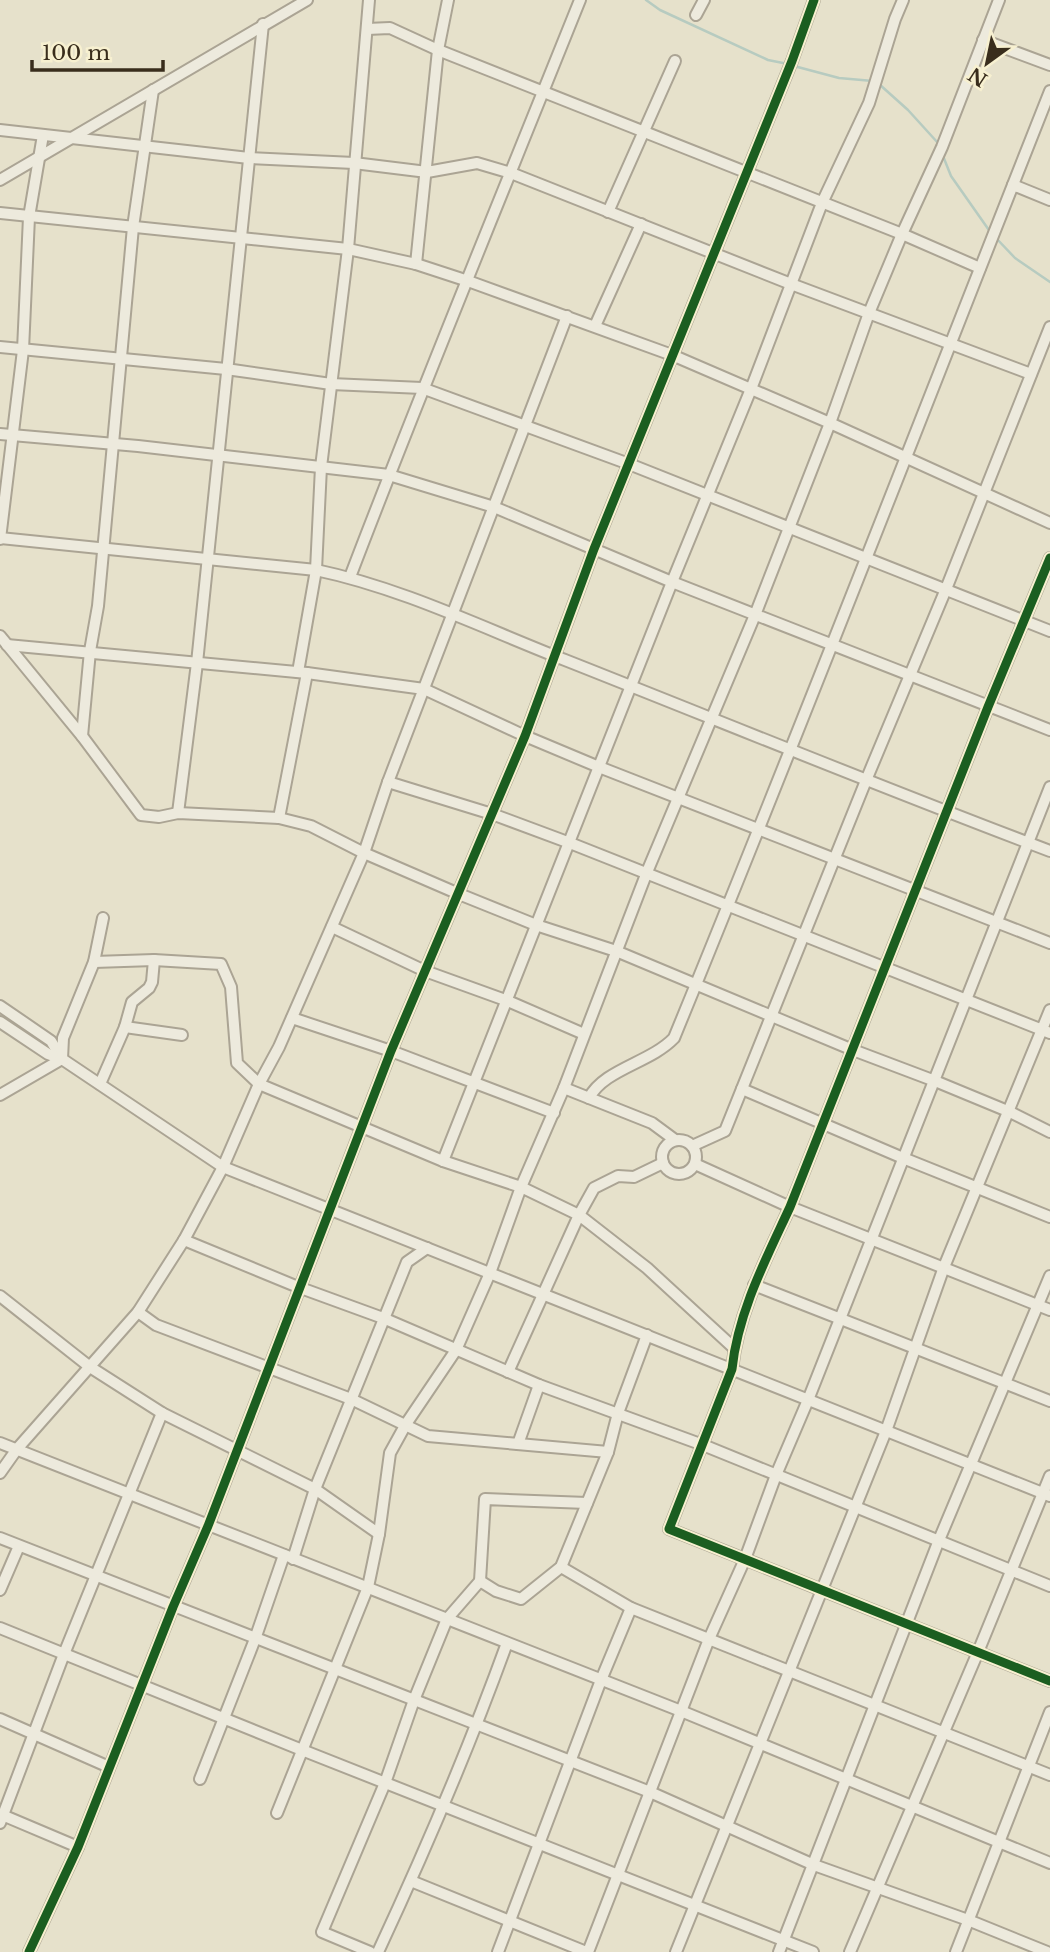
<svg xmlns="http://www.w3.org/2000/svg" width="1050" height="1952" font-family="'Libre Baskerville',serif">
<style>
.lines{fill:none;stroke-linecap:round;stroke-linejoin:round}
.stream{stroke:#b7cbc0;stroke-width:2.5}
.minor-casing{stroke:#aba494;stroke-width:14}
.minor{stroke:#edeadd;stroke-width:10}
.cycleway-casing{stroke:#f7f0d0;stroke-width:13}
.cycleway{stroke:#1b5e20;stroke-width:9}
</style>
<rect width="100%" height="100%" fill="#e6e1cb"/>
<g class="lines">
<g class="stream">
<path d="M646,0L660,10L768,60L788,64"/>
<path d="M794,66L839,78L873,81"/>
<path d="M879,84L908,110L938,143"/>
<path d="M943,156L951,176L991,233"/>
<path d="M996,238L1015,258L1050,282"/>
</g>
<defs>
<g id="minor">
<path d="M696,15L704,0"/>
<path d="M367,29L390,28L438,50L902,234L980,268"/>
<path d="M983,40L1050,65"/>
<path d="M0,130L249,158L354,163L427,172L477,163L511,173L791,284L1031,374"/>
<path d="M0,180L307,0"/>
<path d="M1013,185L1050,200"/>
<path d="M608,212L675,61"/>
<path d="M0,213L348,249L416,264L468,281L672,355L830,423L1050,523"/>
<path d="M416,264L438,50L448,0"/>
<path d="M595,326L641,224"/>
<path d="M0,347L226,369L331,384L422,388L629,464L1050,631"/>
<path d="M0,434L138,446L389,475L494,507L672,582L1050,730"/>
<path d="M0,538L316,570C402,588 483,628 565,660C727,724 888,790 1050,851"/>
<path d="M0,539L23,350L29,217L43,135"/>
<path d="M1050,558L988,707L790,1207C766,1259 738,1312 732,1369L669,1529L1050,1681"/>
<path d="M350,577C424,383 503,192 580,0"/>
<path d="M0,636L82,736L141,815L159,817L178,813L279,818L311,826L364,853L459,894L536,925L616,951L853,1050L935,1081L1010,1112L1050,1132"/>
<path d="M7,645L307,673L424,689L525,736L599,767L1050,943"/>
<path d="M298,672L316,570L321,467L348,249L369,0"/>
<path d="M82,736L90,651L98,606L133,227L153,90"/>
<path d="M388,782L492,814L570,843L1050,1033"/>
<path d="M178,813L197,663L263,24"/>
<path d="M279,818L307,673"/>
<path d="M332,927L425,971L508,1001L584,1034"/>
<path d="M94,962L154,960L221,964L231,987L237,1063L259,1084L443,1161L521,1187L579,1215L647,1268L734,1348"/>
<path d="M0,1006L51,1041L62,1059"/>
<path d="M292,1018L391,1051L554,1113"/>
<path d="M0,1022L48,1054L62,1059L223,1167L1050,1496"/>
<path d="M125,1027L182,1035"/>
<path d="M62,1059L63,1038L94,962L103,918"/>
<path d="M100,1084L125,1027L132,1002L149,988L152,982L154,960"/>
<path d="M564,1088L652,1123L675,1140"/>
<path d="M742,1089L903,1158L1050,1217"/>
<path d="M0,1095L62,1059"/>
<path d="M589,1098C604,1069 650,1063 674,1038C803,724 925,407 1050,91"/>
<circle cx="679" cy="1157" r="17"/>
<path d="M692,1146L725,1131L867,778L946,589L1050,327"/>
<path d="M443,1161L672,582L751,389L822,203L869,103L895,19L903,0"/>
<path d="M695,1164L790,1207L1050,1310"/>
<path d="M184,1240L298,1287L383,1318L539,1385L703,1445L1050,1586"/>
<path d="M754,1285L1050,1401"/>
<path d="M0,1296L90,1367L162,1413L315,1489L379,1534"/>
<path d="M138,1312L156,1325L351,1399L428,1436L608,1452"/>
<path d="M508,1372L579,1215L594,1188L618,1176L634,1177L663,1163"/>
<path d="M0,1443L681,1711L1050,1863"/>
<path d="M518,1444L539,1385"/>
<path d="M0,1473L17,1449L138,1312L184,1240L223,1167L259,1084L279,1047L364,853L388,782L567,316"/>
<path d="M0,1538L650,1792L814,1865L968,1920L1047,1952"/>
<path d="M293,1559L315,1489L407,1262L427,1248"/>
<path d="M561,1567L631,1608L1050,1775"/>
<path d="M480,1581L485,1499L587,1503"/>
<path d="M0,1590L19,1546"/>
<path d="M0,1628L302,1750L813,1952"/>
<path d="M0,1719L109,1767"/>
<path d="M200,1779L255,1639L284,1555"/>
<path d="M277,1813L368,1587L379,1534L390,1453L406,1424L456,1350L490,1273L521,1187L564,1088L647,872L755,615L830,423L869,313L902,234L942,147L999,0"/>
<path d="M0,1814L78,1847"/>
<path d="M0,1823L64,1654L162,1413"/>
<path d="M411,1881L586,1952"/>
<path d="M29,1952L78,1847L173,1607L208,1526L391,1051L525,736L594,549L792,61L814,0"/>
<path d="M370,1952L322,1932L385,1783L414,1700L447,1619L480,1581L496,1591L521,1599L561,1567L608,1452L618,1413L647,1335"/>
<path d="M378,1952C425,1851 469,1748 507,1643"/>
<path d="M498,1952L601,1680L631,1608"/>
<path d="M588,1952L709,1639L745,1559L776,1475L808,1400L1050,787"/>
<path d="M676,1952L886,1431L944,1267L1050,1010"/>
<path d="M779,1952L939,1540L1050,1276"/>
<path d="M850,1952L978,1652L1050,1476"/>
<path d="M956,1952L1050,1712"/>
</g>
</defs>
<use href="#minor" class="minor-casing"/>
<use href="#minor" class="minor"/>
<defs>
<g id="cycleway">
<path d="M1050,558L988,707L790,1207C766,1259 738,1312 732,1369L669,1529L1050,1681"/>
<path d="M29,1952L78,1847L173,1607L208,1526L391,1051L525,736L594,549L792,61L814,0"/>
</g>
</defs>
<use href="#cycleway" class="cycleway-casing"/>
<use href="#cycleway" class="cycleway"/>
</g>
<g transform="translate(987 63) rotate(213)" stroke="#f7f0d0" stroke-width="5" paint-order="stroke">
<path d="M0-5L12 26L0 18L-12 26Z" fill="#392d1c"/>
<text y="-10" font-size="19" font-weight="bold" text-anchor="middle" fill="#392d1c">N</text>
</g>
<path d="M32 60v10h131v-10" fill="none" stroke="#392d1c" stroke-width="3.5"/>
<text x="42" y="60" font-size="21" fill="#392d1c" stroke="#f7f0d0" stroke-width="5" paint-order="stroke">100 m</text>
</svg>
